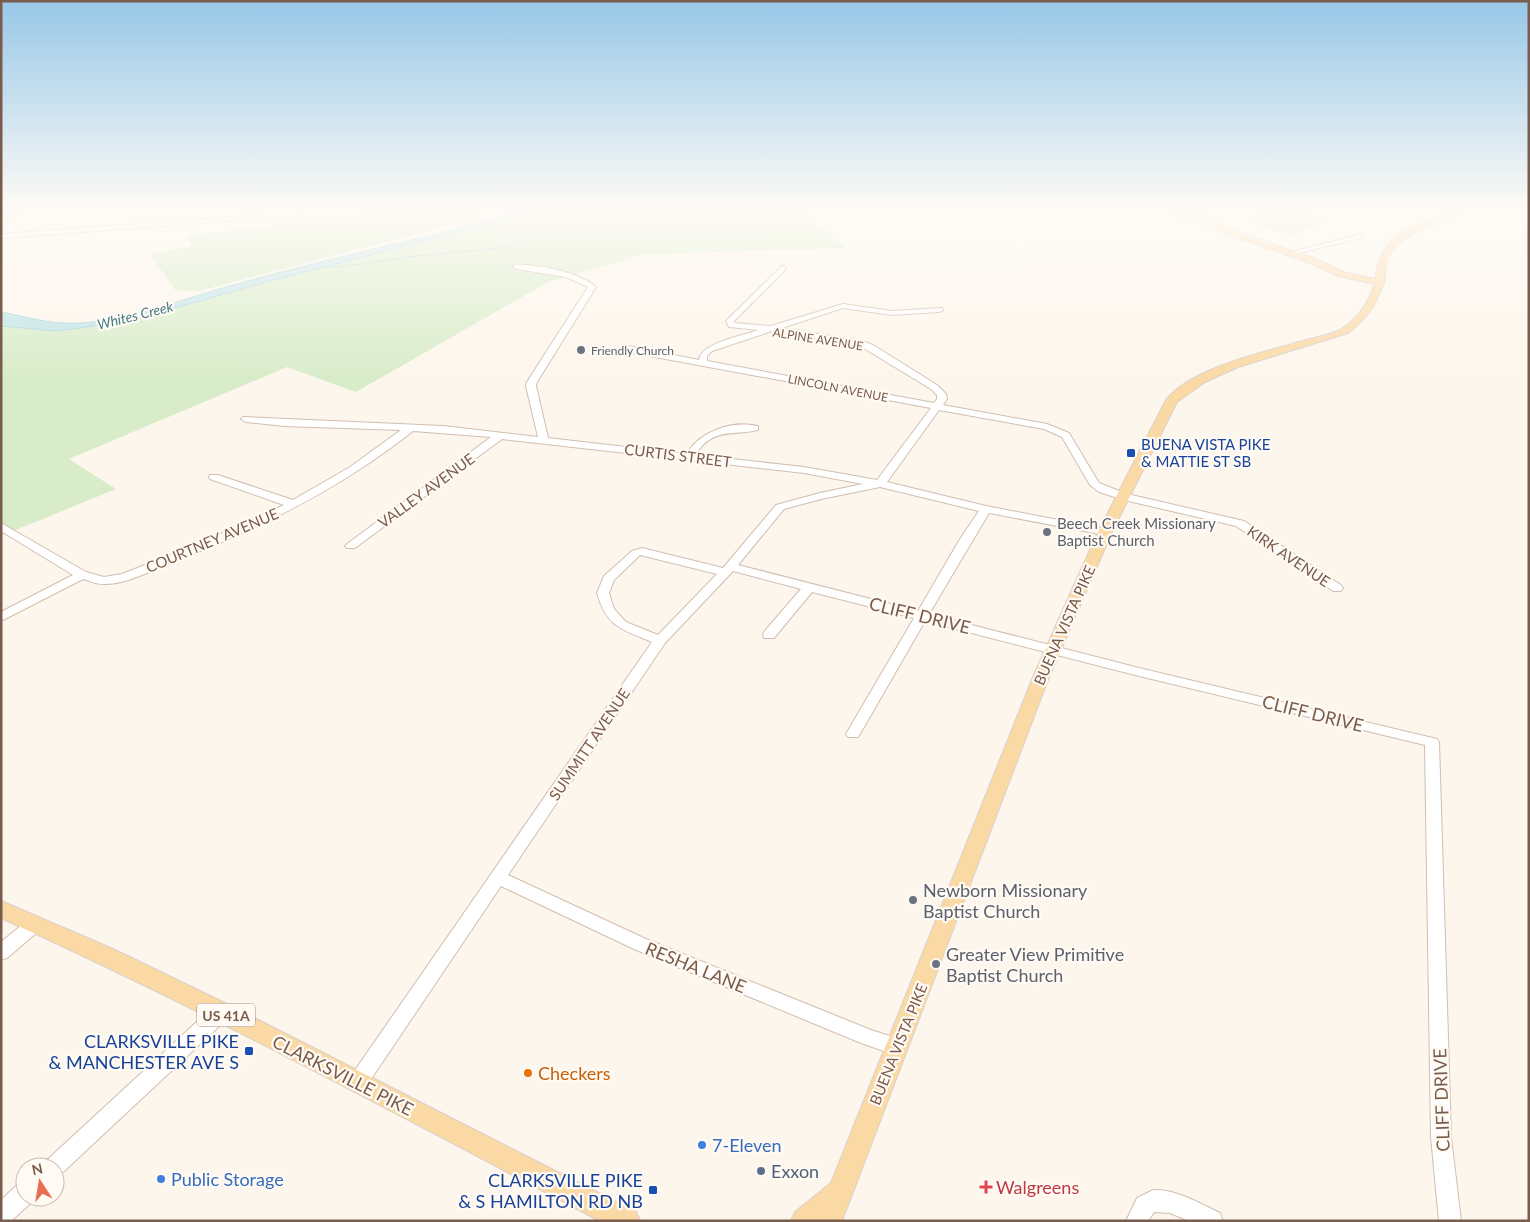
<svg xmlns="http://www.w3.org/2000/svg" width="1530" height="1222" font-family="Lato,sans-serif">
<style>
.green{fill:#d8ecc9}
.water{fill:#bfe3e8;stroke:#a5d3da}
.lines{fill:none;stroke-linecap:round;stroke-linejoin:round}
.stream{stroke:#a5d3da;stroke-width:1}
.minor-casing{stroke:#d1beb0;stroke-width:2}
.major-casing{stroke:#dad1cd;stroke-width:2}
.minor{fill:#fff;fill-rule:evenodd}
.major{fill:#fbd9a5;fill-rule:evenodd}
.worship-dot{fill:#6b7280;stroke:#fffaf3;stroke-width:2}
.transit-dot{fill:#1a4fb4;stroke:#fffaf3;stroke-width:2}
.food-dot{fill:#e8710a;stroke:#fffaf3;stroke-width:2}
.shop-dot{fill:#3f7fe0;stroke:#fffaf3;stroke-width:2}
.service-dot{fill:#5c6f8a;stroke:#fffaf3;stroke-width:2}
.health-dot{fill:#e0444e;stroke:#fffaf3;stroke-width:2}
.labels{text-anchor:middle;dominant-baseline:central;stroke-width:4.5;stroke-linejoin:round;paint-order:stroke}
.far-street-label{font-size:12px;fill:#7a5c4d;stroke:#fffaf3}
.far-worship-label{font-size:12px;fill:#5b616d;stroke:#fffaf3;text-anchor:start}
.far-water-label{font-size:14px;font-style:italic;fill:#437c86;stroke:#fffaf3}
.shield{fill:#fffaf3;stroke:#a28b7f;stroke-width:1}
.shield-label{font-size:14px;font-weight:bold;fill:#7a5c4d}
.transit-label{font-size:15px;fill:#164399;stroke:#fffaf3;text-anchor:start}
.street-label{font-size:15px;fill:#7a5c4d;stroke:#fffaf3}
.worship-label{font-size:15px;fill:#5b616d;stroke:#fffaf3;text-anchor:start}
.near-street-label{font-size:18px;fill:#7a5c4d;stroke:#fffaf3}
.near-worship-label{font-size:18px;fill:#5b616d;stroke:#fffaf3;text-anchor:start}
.near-transit-label{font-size:18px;fill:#164399;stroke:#fffaf3;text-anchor:end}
.near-food-label{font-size:18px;fill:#c56008;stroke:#fffaf3;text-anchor:start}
.near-shop-label{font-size:18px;fill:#366cbe;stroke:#fffaf3;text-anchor:start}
.near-service-label{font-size:18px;fill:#4e5e75;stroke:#fffaf3;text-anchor:start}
.near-health-label{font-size:18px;fill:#be3a42;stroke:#fffaf3;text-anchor:start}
</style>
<rect width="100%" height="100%" fill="#fdf6ec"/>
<g class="green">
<path d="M378,209H489L451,225L199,291L175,290L150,254L191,246L187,236L347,217Z"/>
<path d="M536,209H800L846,248L645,254L548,282L356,392L287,367L69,459L116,489L1,536V326L55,331L126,322L263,283L495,223Z"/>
<path d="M1297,209L1328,221C1318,224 1311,228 1303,231C1283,240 1259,223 1240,215Z"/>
</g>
<path class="water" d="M522,209H536L495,223L263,283L126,322L55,331L1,326V312C28,317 52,325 79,323C128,321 186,298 233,285C318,261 404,243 490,220Z"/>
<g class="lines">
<path class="stream" d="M322,267H339L415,256L501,248L518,241L522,234"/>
<defs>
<g id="minor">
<path d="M309,209H324L284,217L1,238V234L284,213Z"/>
<path d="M1159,209H1168L1226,230L1221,231Z"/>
<path d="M1359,235L1362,237L1361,238L1291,255L1287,253Z"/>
<path d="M514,265C534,263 582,273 596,287L537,382L536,386L548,438L686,454C701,431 731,420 758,426V430C732,436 713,427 695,455L804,467L877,480L931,408L628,352L624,349L628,346L699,360C700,343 745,335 759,330L729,327L726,321L782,266L786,268L785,270L734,321L735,323L771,326L843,304L892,311L942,308L943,310L939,312L892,315L843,308L782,328L862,341L873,345L937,385L946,394L947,399L943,405L1047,424L1069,433L1099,483L1127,494L1244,521L1341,585L1343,588L1341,591H1333L1236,526L1124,500L1099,492L1090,485L1062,437L1044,429L939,410L887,482L986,506L1105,529L1111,532L1105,535L989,513L929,614L1139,668L1437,739L1439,742L1451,1137L1461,1221H1439L1431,1137L1425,745L1139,676L925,621L860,734L858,737H848L846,734L914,618L812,592L774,638H764L763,635L764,632L801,589L733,571L665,643L508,875L646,939L871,1030L905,1041L908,1047L905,1053L898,1056L861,1043L634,949L501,886L365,1088L358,1091L351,1088L348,1082L351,1076L652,642C622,629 607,628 597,593L604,576L632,551L642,548L723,568L776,505L820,493L863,484L804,473L502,439L355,548H347L345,546L347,544L491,437L413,431C340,489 257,530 170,563C150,571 127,584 105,584C98,585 90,581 83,579L1,621V612L73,575L1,531V523L86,572L104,577L122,574L201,543L284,505L210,479L209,477L210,475H218L293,500L350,467L401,430L284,426L246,422L241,419L243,417L443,426L538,437L526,386L527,382L588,287L566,277L517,269L513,267ZM772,331L860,346L931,389L937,395V399L934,403L707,361V356L712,351ZM880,487L979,511L960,539L918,611L738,565L784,509L821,499ZM640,555L717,574L658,635L626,622L614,609L609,593L614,580Z"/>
<path d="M35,917L41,919L44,924L41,929L7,958L1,960V942L29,919Z"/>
<path d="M221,1004L228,1006L230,1012L228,1018L61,1174L55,1177V1167H44L47,1160L214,1006Z"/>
<path d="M25,1182V1197H34L33,1201L11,1221H1V1200L17,1185Z"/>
<path d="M1153,1190C1176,1189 1199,1203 1220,1213L1223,1221H1189L1170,1213L1154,1212L1148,1221H1126L1137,1198Z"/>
</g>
<g id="major">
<path d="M21,209H31L1,225V220Z"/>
<path d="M1190,209H1199L1226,228L1316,259L1344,272L1375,279C1377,269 1378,259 1384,250C1399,226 1450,209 1477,209L1425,227L1400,242L1392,250L1387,259L1384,283L1373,307L1363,320L1348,333L1238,367L1205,382L1177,402L1112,532L1049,677L842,1221H791L795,1212L831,1183L1033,677L1098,532L1166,400C1192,368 1261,353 1299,342C1313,338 1327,336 1340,330C1357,320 1369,303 1374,284L1338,276L1310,263L1220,232L1205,223Z"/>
<path d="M1,901L113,949L229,1005L636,1212L640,1221H600C402,1117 205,1010 1,918Z"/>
</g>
</defs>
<use href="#minor" class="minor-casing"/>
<use href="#major" class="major-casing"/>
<use href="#minor" class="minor"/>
<use href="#major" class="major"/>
</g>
<linearGradient id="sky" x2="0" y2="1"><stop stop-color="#97c7e8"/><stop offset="0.55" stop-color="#fefbf6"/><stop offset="1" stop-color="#fefbf6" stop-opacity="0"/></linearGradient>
<rect width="1530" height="380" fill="url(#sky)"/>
<g class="worship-dot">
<circle cx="581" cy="350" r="5"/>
<circle cx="1047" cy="532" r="5"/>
<circle cx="913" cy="900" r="5"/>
<circle cx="936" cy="964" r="5"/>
</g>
<g class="transit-dot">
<rect x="1126" y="448" width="10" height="10" rx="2.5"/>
<rect x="244" y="1046" width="10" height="10" rx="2.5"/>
<rect x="648" y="1185" width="10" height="10" rx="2.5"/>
</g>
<circle class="food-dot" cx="528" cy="1073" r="5"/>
<g class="shop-dot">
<circle cx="702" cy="1145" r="5"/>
<circle cx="161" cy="1179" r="5"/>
</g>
<circle class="service-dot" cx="761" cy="1171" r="5"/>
<path class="health-dot" d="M983.5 1179.5h5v5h5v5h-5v5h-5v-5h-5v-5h5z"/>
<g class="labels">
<g class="far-street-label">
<text transform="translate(818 339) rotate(9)">ALPINE AVENUE</text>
<text transform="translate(838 388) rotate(11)">LINCOLN AVENUE</text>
</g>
<g class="far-worship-label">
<text x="591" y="350">Friendly Church</text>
</g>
<g class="far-water-label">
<text transform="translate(135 315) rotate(-14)">Whites Creek</text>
</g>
<rect class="shield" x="197" y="1003.5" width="58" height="23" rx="4"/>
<g class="shield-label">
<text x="226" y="1015">US 41A</text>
</g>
<g class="transit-label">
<text x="1141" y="444">BUENA VISTA PIKE<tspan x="1141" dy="17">&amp; MATTIE ST SB</tspan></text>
</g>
<g class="street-label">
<text transform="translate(678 455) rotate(7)">CURTIS STREET</text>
<text transform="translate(426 490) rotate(-36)">VALLEY AVENUE</text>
<text transform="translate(212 540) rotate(-23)">COURTNEY AVENUE</text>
<text transform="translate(1289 556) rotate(34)">KIRK AVENUE</text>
<text transform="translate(1064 625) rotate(-66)">BUENA VISTA PIKE</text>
<text transform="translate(589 744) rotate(-56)">SUMMITT AVENUE</text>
<text transform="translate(898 1044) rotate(-68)">BUENA VISTA PIKE</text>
</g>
<g class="worship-label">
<text x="1057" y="523">Beech Creek Missionary<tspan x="1057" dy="17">Baptist Church</tspan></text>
</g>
<g class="near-street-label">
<text transform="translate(920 615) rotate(14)">CLIFF DRIVE</text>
<text transform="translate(1313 713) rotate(14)">CLIFF DRIVE</text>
<text transform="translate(696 967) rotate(22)">RESHA LANE</text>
<text transform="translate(343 1075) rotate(27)">CLARKSVILLE PIKE</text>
<text transform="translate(1441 1100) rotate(-92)">CLIFF DRIVE</text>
</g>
<g class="near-worship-label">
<text x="923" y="890">Newborn Missionary<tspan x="923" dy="21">Baptist Church</tspan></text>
<text x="946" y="954">Greater View Primitive<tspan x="946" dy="21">Baptist Church</tspan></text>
</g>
<g class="near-transit-label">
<text x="239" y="1041">CLARKSVILLE PIKE<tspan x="239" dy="21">&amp; MANCHESTER AVE S</tspan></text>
<text x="643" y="1180">CLARKSVILLE PIKE<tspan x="643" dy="21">&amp; S HAMILTON RD NB</tspan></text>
</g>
<g class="near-food-label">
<text x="538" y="1073">Checkers</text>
</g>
<g class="near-shop-label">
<text x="712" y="1145">7-Eleven</text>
<text x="171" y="1179">Public Storage</text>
</g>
<g class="near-service-label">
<text x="771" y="1171">Exxon</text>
</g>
<g class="near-health-label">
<text x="996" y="1187">Walgreens</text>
</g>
</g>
<rect width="1530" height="1222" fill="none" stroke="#7a5c4d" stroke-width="5"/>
<g transform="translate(40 1182) rotate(348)"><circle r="24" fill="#fffaf3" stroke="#cabbb1"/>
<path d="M0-4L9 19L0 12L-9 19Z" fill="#e76f51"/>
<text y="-8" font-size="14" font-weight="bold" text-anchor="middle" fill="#7a5c4d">N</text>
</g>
</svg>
